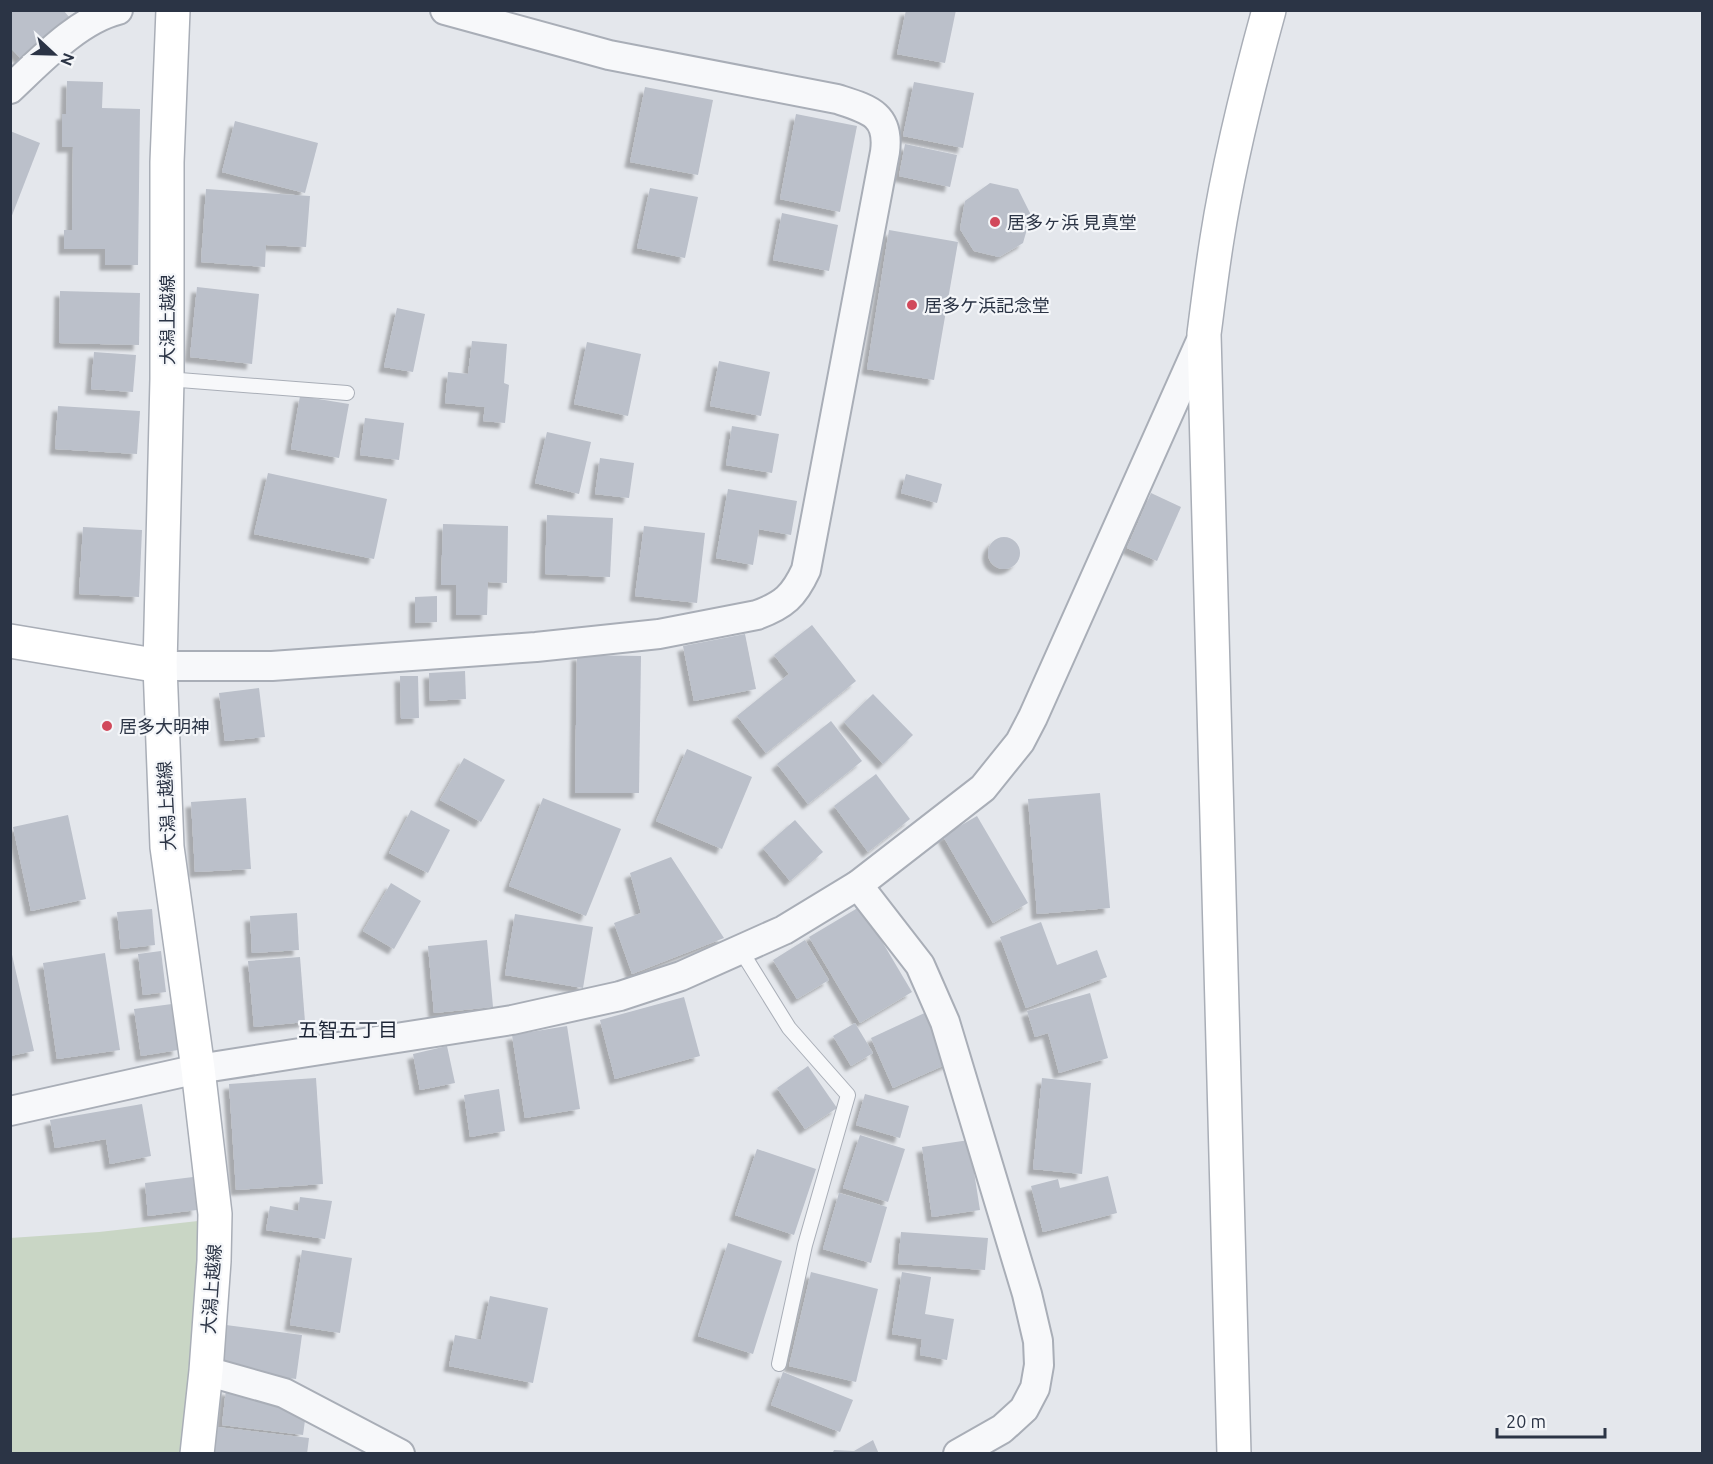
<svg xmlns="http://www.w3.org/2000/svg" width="1713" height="1464" font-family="Ubuntu,'Noto Sans JP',sans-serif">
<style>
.green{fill:#c9d6c5}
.building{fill:#bbc0ca;filter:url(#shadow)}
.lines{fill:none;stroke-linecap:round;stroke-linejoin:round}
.lane-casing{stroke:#a9aeb7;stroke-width:16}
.street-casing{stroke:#a9aeb7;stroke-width:32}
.secondary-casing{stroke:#a9aeb7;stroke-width:36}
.lane{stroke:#f7f8fa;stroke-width:14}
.street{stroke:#f7f8fa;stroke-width:28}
.secondary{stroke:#fff;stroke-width:33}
.poi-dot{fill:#d1495b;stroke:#f4f6f9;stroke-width:2}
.labels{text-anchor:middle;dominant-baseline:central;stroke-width:4.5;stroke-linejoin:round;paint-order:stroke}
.poi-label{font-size:18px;fill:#2b3445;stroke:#f4f6f9;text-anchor:start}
.street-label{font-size:18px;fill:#2b3445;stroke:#f4f6f9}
.neighbourhood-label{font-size:20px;fill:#1d2536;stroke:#f4f6f9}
</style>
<defs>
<filter id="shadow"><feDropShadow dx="-5.5" dy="5.5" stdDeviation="1.5" flood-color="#0004"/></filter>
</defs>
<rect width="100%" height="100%" fill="#e4e7ec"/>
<path class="green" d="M198,1221V1284L183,1453H11L10,1238L99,1232Z"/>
<g class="building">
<path d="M10,10H63L71,19L25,63L10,47Z"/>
<path d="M906,10H956L945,63L897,54Z"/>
<path d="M67,81L103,82L102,108L140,109L138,265H105V249H64V230H72L73,147H62V114H66Z"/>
<path d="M914,82L974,93L963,148L903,136Z"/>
<path d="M645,87L713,100L698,175L630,162Z"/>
<path d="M796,114L857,126L840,212L780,199Z"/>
<path d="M235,121L318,143L305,193L222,172Z"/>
<path d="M10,131L40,143L11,218H10Z"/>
<path d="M905,144L957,155L950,187L899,176Z"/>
<path d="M990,183L1018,189L1031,215L1023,243L999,257L974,251L960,229L965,201Z"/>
<path d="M650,188L698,197L685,258L637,248Z"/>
<path d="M206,189L310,196L306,247L266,245L265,267L201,262Z"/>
<path d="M782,213L838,225L829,271L773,260Z"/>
<path d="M889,230L958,242L934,380L867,369Z"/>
<path d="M197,287L259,294L252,364L190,357Z"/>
<path d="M60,291L140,293L139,345L59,343Z"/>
<path d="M397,308L425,314L413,372L384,367Z"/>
<path d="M472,341L507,344L504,383L509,385L505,423L483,421L485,407L445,403L448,372L468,374Z"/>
<path d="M587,342L641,354L628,416L574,404Z"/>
<path d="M94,352L136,355L133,392L91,389Z"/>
<path d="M719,361L770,372L761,416L710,406Z"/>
<path d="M300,396L349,404L339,458L291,449Z"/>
<path d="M58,406L140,411L137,454L55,449Z"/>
<path d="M365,418L404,423L399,460L360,455Z"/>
<path d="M732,426L779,434L772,473L726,465Z"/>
<path d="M547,432L591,442L579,494L535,483Z"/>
<path d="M600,458L634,463L629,498L595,494Z"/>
<path d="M268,473L387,499L374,559L254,534Z"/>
<path d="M906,474L942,484L937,503L901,493Z"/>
<path d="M728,489L797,501L791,535L759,529L753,565L716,558Z"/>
<path d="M1151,493L1181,507L1157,561L1127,548Z"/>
<path d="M547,515L613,518L610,577L545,574Z"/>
<path d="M443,524L508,526L507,583L488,582L487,615H456V585H441Z"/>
<path d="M644,526L705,533L697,603L635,596Z"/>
<path d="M83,527L142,530L139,597L79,594Z"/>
<circle cx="1004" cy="553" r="16"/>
<path d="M437,596V622L415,623V597Z"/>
<path d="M812,625L856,681L766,753L737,716L789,674L774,655Z"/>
<path d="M745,634L756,689L694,701L683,646Z"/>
<path d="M577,655L641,656L639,793H575Z"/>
<path d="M465,671L466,699L430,701L429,673Z"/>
<path d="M400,676H418L419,718L401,719Z"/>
<path d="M259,688L265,737L225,741L219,693Z"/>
<path d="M873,694L913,735L883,764L844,722Z"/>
<path d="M831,721L862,761L808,804L777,764Z"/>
<path d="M687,749L752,777L722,849L656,821Z"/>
<path d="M464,758L505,780L481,822L440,800Z"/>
<path d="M876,774L910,819L868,852L834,806Z"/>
<path d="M1100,793L1110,908L1037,914L1028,799Z"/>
<path d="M246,798L251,869L195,872L191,802Z"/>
<path d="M543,798L621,829L586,916L509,886Z"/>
<path d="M411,810L450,830L428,873L389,853Z"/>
<path d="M68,815L86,899L31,911L13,827Z"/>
<path d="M977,816L1028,903L993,923L943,836Z"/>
<path d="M795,820L823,852L790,881L763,848Z"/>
<path d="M671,857L724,938L632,974L614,923L641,913L630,873Z"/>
<path d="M391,883L421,901L394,949L363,931Z"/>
<path d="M861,906L912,992L860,1023L809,937Z"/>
<path d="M152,909L155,945L121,949L117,912Z"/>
<path d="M297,913L299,950L252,953L250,916Z"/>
<path d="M515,914L593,927L583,988L505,975Z"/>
<path d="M1041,922L1057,965L1097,950L1107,977L1026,1008L1000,937Z"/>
<path d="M487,940L493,1007L434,1013L428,946Z"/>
<path d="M805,940L829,980L797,999L773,960Z"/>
<path d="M10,946L34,1051L10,1056Z"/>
<path d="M161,951L166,992L143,995L138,954Z"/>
<path d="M105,953L120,1050L57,1059L43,963Z"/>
<path d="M300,957L305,1022L254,1027L248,961Z"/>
<path d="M1090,993L1108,1058L1059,1073L1048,1033L1035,1037L1027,1011Z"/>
<path d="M684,997L700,1056L615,1079L600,1020Z"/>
<path d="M172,1004L178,1050L141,1056L134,1009Z"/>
<path d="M931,1010L954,1061L893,1088L871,1038Z"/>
<path d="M855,1023L873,1053L851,1066L833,1036Z"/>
<path d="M567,1026L580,1109L525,1118L512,1035Z"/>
<path d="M447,1046L455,1083L420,1090L413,1054Z"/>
<path d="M808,1066L837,1108L805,1129L777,1088Z"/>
<path d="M316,1078L323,1184L236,1190L229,1084Z"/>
<path d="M1042,1078L1091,1083L1082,1174L1033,1169Z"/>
<path d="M499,1089L505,1131L470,1137L464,1095Z"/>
<path d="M865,1094L909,1106L900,1138L856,1125Z"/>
<path d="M142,1104L151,1156L110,1164L106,1139L55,1148L50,1120Z"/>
<path d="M860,1135L905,1149L888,1202L843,1188Z"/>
<path d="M969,1140L980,1210L932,1217L922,1147Z"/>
<path d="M757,1149L816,1169L794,1235L735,1215Z"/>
<path d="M1108,1176L1117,1213L1043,1232L1031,1186L1058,1179L1060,1188Z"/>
<path d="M193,1177L197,1210L148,1216L145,1183Z"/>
<path d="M839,1193L887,1207L871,1263L823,1249Z"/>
<path d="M300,1197L332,1201L325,1239L266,1230L270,1206L298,1211Z"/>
<path d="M901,1232L988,1238L985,1270L898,1264Z"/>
<path d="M728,1243L782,1261L753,1354L698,1336Z"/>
<path d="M302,1250L352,1258L340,1333L290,1325Z"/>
<path d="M811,1272L878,1289L856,1382L789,1366Z"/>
<path d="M902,1272L931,1277L925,1314L954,1319L947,1360L920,1355L922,1339L892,1334Z"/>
<path d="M490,1296L548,1308L533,1383L449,1366L455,1335L481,1340Z"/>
<path d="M226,1325L302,1335L296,1379L221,1369Z"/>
<path d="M783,1372L853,1400L840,1432L771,1405Z"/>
<path d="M226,1389L306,1413L303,1435L222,1425Z"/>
<path d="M217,1427L309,1438L307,1454H213Z"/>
<path d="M873,1440L879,1454H832L834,1450L854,1451Z"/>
</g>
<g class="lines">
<defs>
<g id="lane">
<path d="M167,379L347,393"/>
<path d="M740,949L789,1028L848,1095L805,1245L779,1364"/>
</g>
<g id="street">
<path d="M10,89C40,61 78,20 118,10"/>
<path d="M160,666H272L536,647L659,634L757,615C784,605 794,596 806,570L885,152C890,114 868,109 837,99L609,55L445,10"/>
<path d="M858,885L920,965L945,1022L1027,1294L1038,1341L1039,1365L1035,1388L1024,1409L1002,1429L958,1454"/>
<path d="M10,1111L198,1069L512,1020L620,996L681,976L784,930L858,885L983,788L1020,742L1033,717L1204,334"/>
<path d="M206,1371L284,1393L400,1454"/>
</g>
<g id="secondary">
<path d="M173,10L167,162V379L160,666L167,847L198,1069L215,1214L214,1261L206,1371L197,1454"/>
<path d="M10,641L160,666"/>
<path d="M1234,1454L1204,334C1208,303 1212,270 1217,239C1229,162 1248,86 1269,10"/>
</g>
</defs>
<use href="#lane" class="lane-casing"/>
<use href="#street" class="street-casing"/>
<use href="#secondary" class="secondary-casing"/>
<use href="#lane" class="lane"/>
<use href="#street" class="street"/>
<use href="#secondary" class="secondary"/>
</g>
<g class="poi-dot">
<circle cx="995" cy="222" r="6"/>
<circle cx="912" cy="305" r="6"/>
<circle cx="107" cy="726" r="6"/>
</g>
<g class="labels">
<g class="poi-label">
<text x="1007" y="222">居多ヶ浜 見真堂</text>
<text x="924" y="305">居多ケ浜記念堂</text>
<text x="119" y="726">居多大明神</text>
</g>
<g class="street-label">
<text transform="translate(167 320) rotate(-90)">大潟上越線</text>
<text transform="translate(166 806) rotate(-93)">大潟上越線</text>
<text transform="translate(211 1289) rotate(-86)">大潟上越線</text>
</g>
<g class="neighbourhood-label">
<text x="348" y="1029">五智五丁目</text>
</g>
</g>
<rect width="1713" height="1464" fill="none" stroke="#2b3445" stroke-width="24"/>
<g transform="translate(54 54) rotate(112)" stroke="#f4f6f9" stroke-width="4.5" paint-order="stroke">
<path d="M0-4.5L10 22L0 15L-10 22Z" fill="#2b3445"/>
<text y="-9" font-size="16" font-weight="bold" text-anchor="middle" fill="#2b3445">N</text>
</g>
<path d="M1497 1428v9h108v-9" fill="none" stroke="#2b3445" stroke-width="3"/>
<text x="1506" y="1428" font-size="18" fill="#2b3445" stroke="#f4f6f9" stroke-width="4.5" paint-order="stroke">20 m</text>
</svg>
